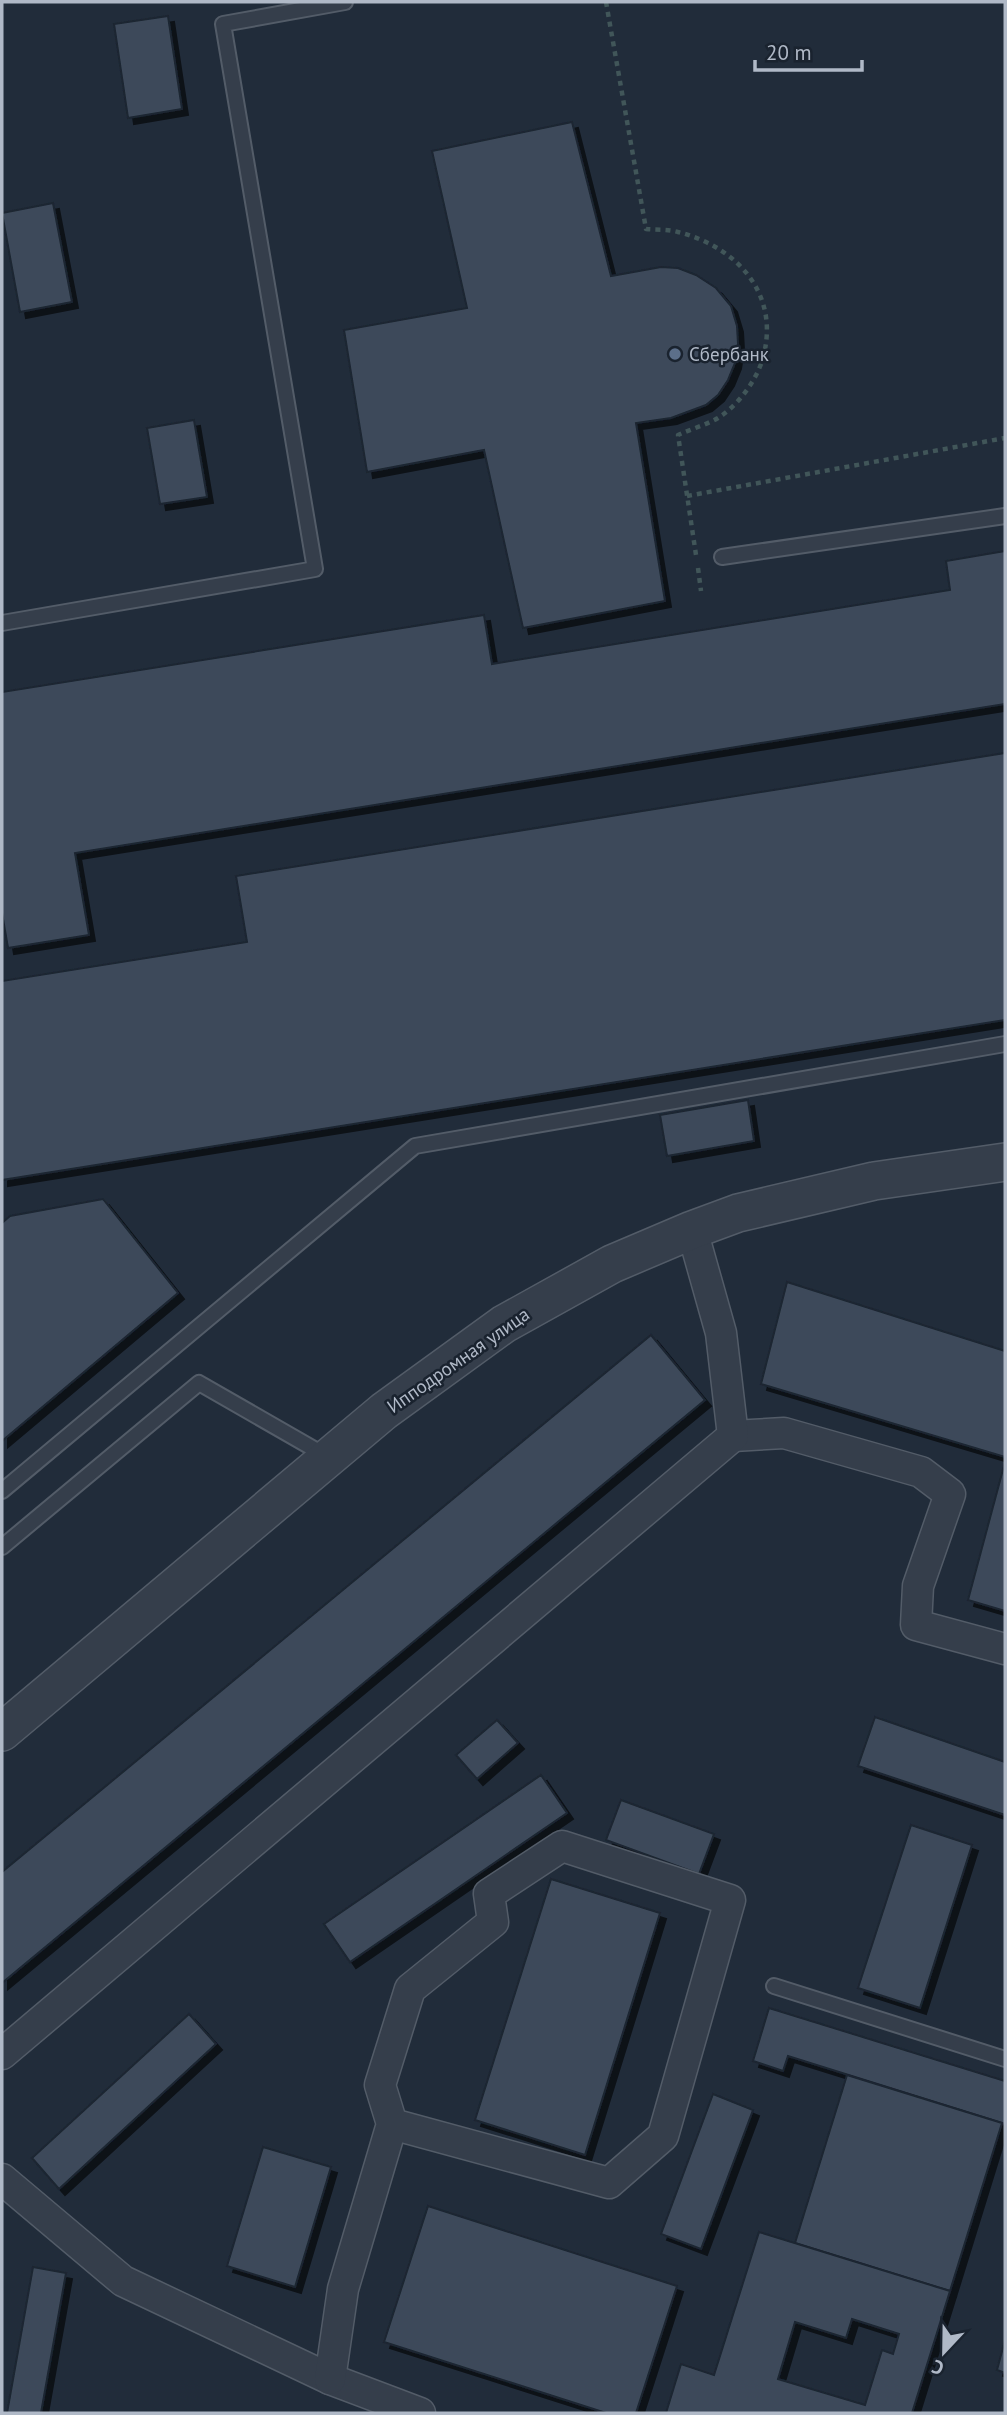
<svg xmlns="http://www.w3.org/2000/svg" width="1007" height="2415" font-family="'PT Sans',sans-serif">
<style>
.building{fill:#3d4a5a;stroke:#1c2531;stroke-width:2;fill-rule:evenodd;filter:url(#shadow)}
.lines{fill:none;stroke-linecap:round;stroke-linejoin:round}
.service-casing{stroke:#535c68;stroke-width:18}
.minor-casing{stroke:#535c68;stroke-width:33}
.tertiary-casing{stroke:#535c68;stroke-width:40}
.path{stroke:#415659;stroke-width:4.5;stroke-dasharray:5 5;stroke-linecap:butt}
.service{stroke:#353e4b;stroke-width:14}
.minor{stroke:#353e4b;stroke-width:30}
.tertiary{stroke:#353e4b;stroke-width:37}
.service-dot{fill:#5c6f8a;stroke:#1a232f;stroke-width:2.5}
.labels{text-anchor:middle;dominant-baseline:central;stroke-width:5;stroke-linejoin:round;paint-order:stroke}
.poi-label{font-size:19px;fill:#b0b9c7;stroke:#1a232f;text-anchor:start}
.street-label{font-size:19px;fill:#b0b9c7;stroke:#1a232f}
</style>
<defs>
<filter id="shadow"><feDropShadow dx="6" dy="6" stdDeviation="0" flood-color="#0009"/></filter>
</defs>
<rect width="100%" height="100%" fill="#212c3a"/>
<g class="building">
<path d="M168,16L182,109L128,118L114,24Z"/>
<path d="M572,122L611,276L661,267L678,268L696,275L716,288L731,306L737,326L738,344L735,363L728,380L718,395L706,405L671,418L636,423L665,601L523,628L484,450L367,472L344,330L467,308L432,151Z"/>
<path d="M53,203L72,302L20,312L2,213Z"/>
<path d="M194,420L207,497L160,504L147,428Z"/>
<path d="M1005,551V704L75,853L89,935L8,948L2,913V692L484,615L492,664L950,590L946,561Z"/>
<path d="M1005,753V1020L2,1180V981L247,942L236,876Z"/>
<path d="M748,1100L754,1141L667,1156L660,1115Z"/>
<path d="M103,1199L178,1293L2,1441V1223L10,1216Z"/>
<path d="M787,1282L1005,1351V1457L761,1384Z"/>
<path d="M651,1335L705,1400L2,1983V1872Z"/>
<path d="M1005,1462V1611L968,1600Z"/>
<path d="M875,1717L1005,1762V1815L858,1766Z"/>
<path d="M497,1720L518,1743L477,1779L456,1755Z"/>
<path d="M541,1775L567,1813L350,1962L324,1924Z"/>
<path d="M621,1800L714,1834L699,1874L606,1840Z"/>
<path d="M911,1825L972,1845L920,2008L858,1988Z"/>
<path d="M551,1879L660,1913L585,2155L475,2120Z"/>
<path d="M769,2008L1005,2081V2124L788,2056L783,2071L753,2061Z"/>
<path d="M189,2014L216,2044L59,2189L32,2158Z"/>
<path d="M847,2075L1002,2123L950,2291L795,2243Z"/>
<path d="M713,2094L753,2110L701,2249L661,2234Z"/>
<path d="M263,2147L331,2167L295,2287L227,2266Z"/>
<path d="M428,2206L677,2286L636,2413H606L384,2342Z"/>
<path d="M759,2232L950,2291L912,2413H666L681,2364L714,2375ZM852,2319L899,2334L893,2354L882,2350L865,2405L778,2379L795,2322L846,2338Z"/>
<path d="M33,2267L66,2273L41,2413H7Z"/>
<path d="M1005,2340V2373L997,2370Z"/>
</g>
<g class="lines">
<defs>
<g id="service">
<path d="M722,557L1005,516"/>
<path d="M2,623L315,569L223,24L345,2"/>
<path d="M2,1491L415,1146L1005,1044"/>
<path d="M2,1547L199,1383L328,1457"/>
<path d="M774,1986L1005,2059"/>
</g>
<g id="minor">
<path d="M733,1436L784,1433L921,1472L950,1494L918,1586L916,1625L1005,1649"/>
<path d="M2,2054L733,1436L721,1333L692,1230"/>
<path d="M2,2179L123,2281L330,2379L420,2413"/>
<path d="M330,2379L343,2289L392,2124L380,2085L410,1989L493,1922L489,1894L562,1846L730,1900L663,2136L609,2183L392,2124"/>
</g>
<path id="tertiary" d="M2,1732L384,1411L504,1324L612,1264L692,1230L738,1213L874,1181L1005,1162"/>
</defs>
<use href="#service" class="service-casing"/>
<use href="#minor" class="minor-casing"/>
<use href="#tertiary" class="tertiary-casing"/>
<g class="path">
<path d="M606,2L646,229C656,230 668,229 678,232C741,248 783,299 761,364C753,385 737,406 718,418C706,425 691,429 678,435L696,555"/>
<path d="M687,496L1005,438"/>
<path d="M698,568L701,591"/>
</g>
<use href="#service" class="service"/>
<use href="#minor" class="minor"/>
<use href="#tertiary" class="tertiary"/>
</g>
<circle class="service-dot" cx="675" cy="354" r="7"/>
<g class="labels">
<g class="poi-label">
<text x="689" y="354">Сбербанк</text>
</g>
<g class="street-label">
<text transform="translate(458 1360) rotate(-35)">Ипподромная улица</text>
</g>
</g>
<rect width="1007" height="2415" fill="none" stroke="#b0b9c7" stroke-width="7"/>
<g transform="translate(944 2352) rotate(202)" stroke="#1a232f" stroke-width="5" paint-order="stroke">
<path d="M0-5L12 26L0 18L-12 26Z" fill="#b0b9c7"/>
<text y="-10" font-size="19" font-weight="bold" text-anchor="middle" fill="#b0b9c7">С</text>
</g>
<path d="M755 60v10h107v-10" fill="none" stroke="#b0b9c7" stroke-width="3.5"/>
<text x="766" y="60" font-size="21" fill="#b0b9c7" stroke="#1a232f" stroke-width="5" paint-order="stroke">20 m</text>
</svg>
